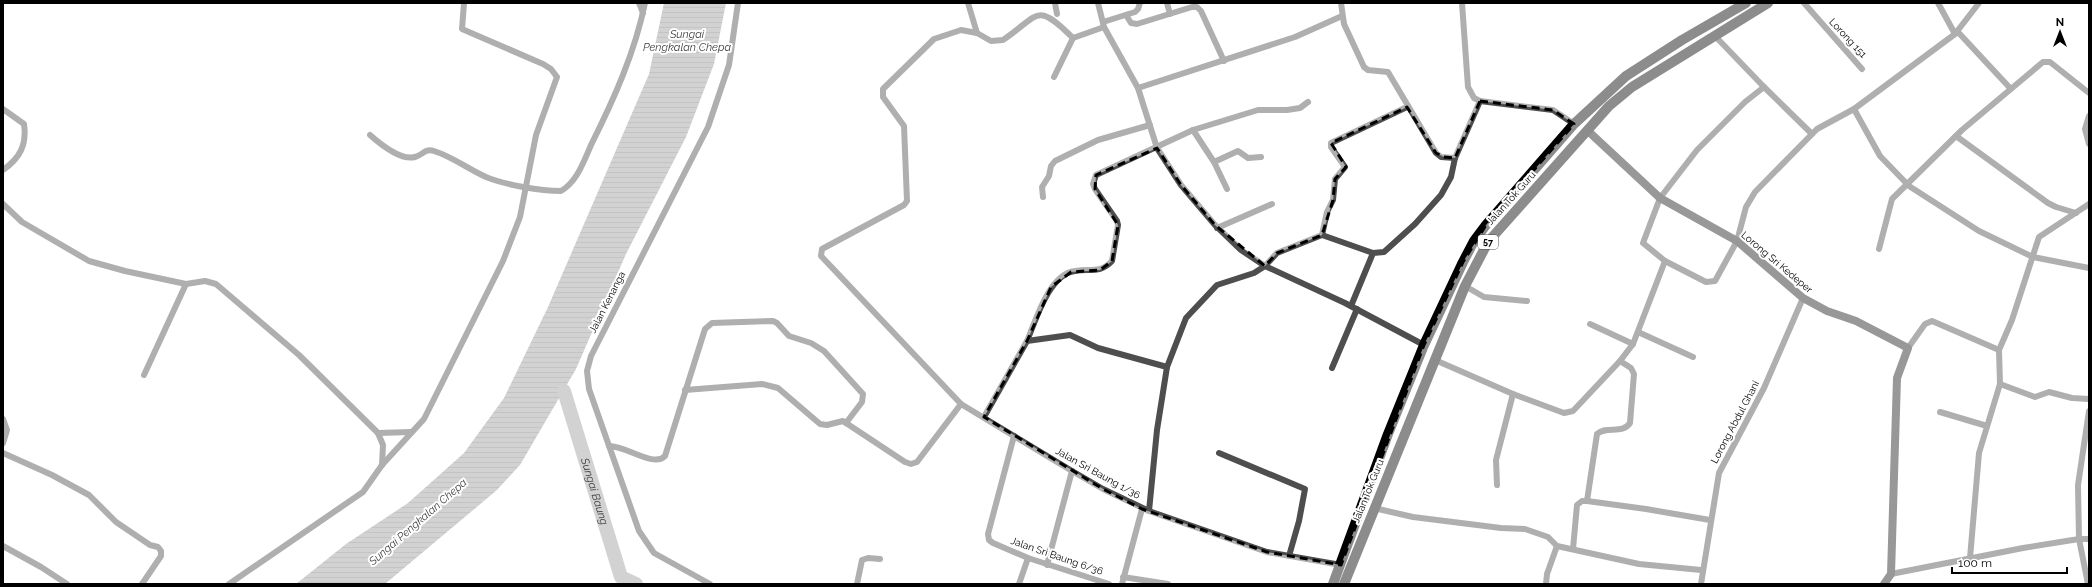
<svg xmlns="http://www.w3.org/2000/svg" width="2092" height="587" font-family="Raleway,sans-serif">
<style>
.water{fill:url(#water-rules)}
.lines{fill:none;stroke-linecap:round;stroke-linejoin:round}
.river{stroke:#9c9c9c;stroke-width:14}
.street{stroke:#4e4e4e;stroke-width:6}
.secondary{stroke:#1b1b1b;stroke-width:8}
.primary{stroke:#000;stroke-width:10}
.marked{fill:none;stroke:#000;stroke-width:3;stroke-dasharray:8 5;stroke-linejoin:round}
.labels{text-anchor:middle;dominant-baseline:central;stroke-width:4;stroke-linejoin:round;paint-order:stroke}
.shield{fill:#fff;stroke:#4c4c4c;stroke-width:1}
.shield-label{font-size:9px;font-weight:bold;fill:#000}
.street-label{font-size:10px;fill:#000;stroke:#fff}
.water-label{font-size:11px;font-style:italic;fill:#3d3d3d;stroke:#fff}
</style>
<defs>
<pattern id="water-rules" width="6" height="5" patternUnits="userSpaceOnUse"><rect width="6" height="5" fill="#9c9c9c"/><path d="M0 2.5h6" fill="none" stroke="#7d7d7d"/></pattern>
</defs>
<rect width="100%" height="100%" fill="#fff"/>
<path class="water" d="M664,3H726L714,64L686,137L626,254L576,369L520,465L497,490L385,584H296L346,544L408,503L464,453L504,398L548,307L649,74Z"/>
<g class="lines">
<path class="river" id="s1" d="M564,391L621,577L636,584"/>
<g class="street">
<path d="M639,3L643,13"/>
<path d="M968,3L977,33"/>
<path d="M1055,3L1057,14"/>
<path d="M1098,3L1104,27L1138,88L1157,148L1181,185L1215,225L1241,250L1265,266L1345,303L1424,345"/>
<path d="M1167,3L1170,14"/>
<path d="M1341,3L1344,24L1364,67L1368,70L1388,72L1436,153L1441,157L1455,158"/>
<path d="M1462,3L1468,87L1474,98L1480,101L1553,110L1574,124"/>
<path d="M1804,3L1862,69"/>
<path d="M1938,3L1955,34"/>
<path d="M1126,15L1131,23L1137,24L1192,7H1197L1201,11L1224,61"/>
<path d="M1103,22L1135,12L1138,9L1140,3"/>
<path d="M1104,27L1073,38C1035,0 1039,16 1003,40L991,41L977,33L961,30L934,39L883,89V97L904,126L907,201L904,205L822,249L821,256L961,404L1072,471L1103,489L1149,511L1267,552L1341,565"/>
<path d="M1957,31L2010,88"/>
<path d="M1054,77L1073,38"/>
<path d="M1764,87L1812,134"/>
<path d="M1138,88L1295,37L1342,16"/>
<path d="M3,109L24,124C27,145 20,158 3,170"/>
<path d="M1854,109L1880,156L1909,186L1979,231L2033,257L2089,268"/>
<path d="M2089,116L2085,129L2089,144"/>
<path d="M1193,130L1214,162L1227,189"/>
<path d="M370,135C379,143 401,161 415,157C423,155 425,148 434,151C453,157 468,169 486,177C506,185 540,191 561,191C578,181 584,160 592,143C614,99 635,52 645,3"/>
<path d="M1956,136L2048,203L2056,207L2076,213"/>
<path d="M1214,162L1238,151L1248,158L1261,157"/>
<path d="M1043,197L1042,187L1049,176L1051,166L1055,161L1098,140L1150,125"/>
<path d="M3,204L22,222L89,261L125,271L186,284L205,281L216,284L299,355L378,433L383,445L382,465"/>
<path d="M1217,228L1272,204"/>
<path d="M1322,235L1373,253"/>
<path d="M1879,249L1892,199L1962,130L2043,62H2050L2089,93"/>
<path d="M1665,261L1643,243L1660,198L1697,150L1745,102L1764,87L1715,36"/>
<path d="M1465,286L1484,297L1527,301"/>
<path d="M1351,306L1373,253L1384,252L1415,224L1441,195L1451,177L1455,158L1480,101"/>
<path d="M1590,324L1633,344"/>
<path d="M1638,332L1693,357"/>
<path d="M1027,341C1036,320 1049,274 1075,271C1090,268 1100,274 1112,261L1118,225L1117,221L1095,189L1093,184L1096,175L1193,130L1258,110H1287L1300,108L1308,102"/>
<path d="M1908,348L1925,324L1932,321L1999,350L2012,320L2039,237L2089,204"/>
<path d="M1999,350L2000,384L2035,397L2049,392L2072,398L2089,399"/>
<path d="M1435,360L1513,394L1564,413L1573,411L1620,361L1633,344L1665,261L1706,282L1715,281L1737,241L1746,207L1755,192L1817,129L1854,109L1955,34L1979,3"/>
<path d="M1332,368L1357,309"/>
<path d="M144,375L186,284"/>
<path d="M685,390L762,384L778,388L820,424L827,425L843,421L905,462L911,464L917,462L961,404"/>
<path d="M1940,412L1987,426"/>
<path d="M984,417L1027,341L1070,335L1098,348L1167,367"/>
<path d="M3,419L7,430L3,443"/>
<path d="M378,433L411,432"/>
<path d="M1014,436L988,534L989,540L993,543L1028,558L1109,584"/>
<path d="M609,446C627,446 654,468 665,456L705,329L712,323L773,321L777,323L789,336L811,343L824,351L863,394L862,402L846,423"/>
<path d="M3,453L52,475L89,495L116,522L150,545L158,547L161,551V556L142,584"/>
<path d="M1219,453L1305,489L1299,521L1289,556"/>
<path d="M1497,485L1496,460L1513,394"/>
<path d="M1587,501L1646,509L1710,520"/>
<path d="M1374,508L1413,517L1501,528L1525,529L1548,537L1557,546L1639,564L1701,570"/>
<path d="M1149,511L1157,430L1167,367L1186,318L1217,285L1254,273L1265,266L1277,253L1322,235L1327,212L1333,200L1335,179L1345,167L1331,147V143L1407,107"/>
<path d="M3,546L41,567L67,584"/>
<path d="M1573,549L1577,505L1582,501H1587L1597,434C1607,425 1622,435 1630,423L1634,374L1631,368L1620,361"/>
<path d="M1970,558L1979,453L2000,384"/>
<path d="M1047,565L1072,471"/>
<path d="M1891,574L2023,548L2079,539L2078,485L2089,411"/>
<path d="M1123,577L1168,584"/>
<path d="M229,584L363,492L382,465L424,419L503,261L520,217L536,135L557,77L551,69L543,64L462,29L464,3"/>
<path d="M710,584L654,553L639,531L589,389L587,371L591,356L708,127L729,65L738,3"/>
<path d="M857,584L862,560L868,558L880,559"/>
<path d="M1019,584L1028,558"/>
<path d="M1122,584L1142,509"/>
<path d="M1546,584L1547,574L1557,546"/>
<path d="M1701,584L1719,473L1764,388L1803,298"/>
<path d="M2088,584L2079,539H2089"/>
</g>
<path class="secondary" d="M1588,131L1660,198L1737,241L1803,298L1827,311L1856,321L1908,348L1897,378L1891,574L1884,584"/>
<g class="primary">
<path d="M1333,584L1388,434L1424,345L1463,262L1474,241L1486,225L1574,124L1626,76L1682,40L1746,3"/>
<path d="M1344,584L1465,286L1488,242L1609,106L1632,87L1768,3"/>
</g>
</g>
<path d="M0 0H2092V587H0ZM1480,101L1553,110L1574,124L1486,225L1463,262L1424,345L1341,565L1267,552L1142,509L1103,489L984,417L1027,341L1051,287L1071,272L1100,270L1112,261L1118,225L1095,189L1096,175L1157,148L1181,185L1215,225L1265,266L1277,253L1322,235L1333,200L1335,179L1346,167L1331,143L1407,107L1436,153L1444,157L1455,158Z" fill="#fff" fill-opacity=".55" fill-rule="evenodd"/>
<path class="marked" d="M1480,101L1553,110L1574,124L1486,225L1463,262L1424,345L1341,565L1267,552L1142,509L1103,489L984,417L1027,341L1051,287L1071,272L1100,270L1112,261L1118,225L1095,189L1096,175L1157,148L1181,185L1215,225L1265,266L1277,253L1322,235L1333,200L1335,179L1346,167L1331,143L1407,107L1436,153L1444,157L1455,158Z"/>
<g class="labels">
<rect class="shield" x="1478" y="235" width="20" height="14" rx="3"/>
<g class="shield-label">
<text x="1488" y="242">57</text>
</g>
<g class="street-label">
<text transform="translate(1848 38) rotate(47)">Lorong 151</text>
<text transform="translate(1511 198) rotate(-48)">Jalan Tok Guru</text>
<text transform="translate(1777 262) rotate(40)">Lorong Sri Kedeper</text>
<text transform="translate(607 302) rotate(-63)">Jalan Kenanga</text>
<text transform="translate(1735 422) rotate(-62)">Lorong Abdul Ghani</text>
<text transform="translate(1098 473) rotate(29)">Jalan Sri Baung 1/36</text>
<text transform="translate(1368 491) rotate(-68)">Jalan Tok Guru</text>
<text transform="translate(1057 556) rotate(19)">Jalan Sri Baung 6/36</text>
</g>
<g class="water-label">
<text x="687" y="34">Sungai<tspan x="687" dy="13">Pengkalan Chepa</tspan></text>
<text stroke="none"><textPath href="#s1" startOffset="105">Sungai Baung</textPath></text>
<text transform="translate(418 522) rotate(-41)">Sungai Pengkalan Chepa</text>
</g>
</g>
<rect width="2092" height="587" fill="none" stroke="#000000" stroke-width="8"/>
<g transform="translate(2060 32)" stroke="#ffffff" stroke-width="3" paint-order="stroke">
<path d="M0-3L7 15L0 10L-7 15Z" fill="#000000"/>
<text y="-6" font-size="11" font-weight="bold" text-anchor="middle" fill="#000000">N</text>
</g>
<path d="M1952 567v6h115v-6" fill="none" stroke="#000000" stroke-width="2"/>
<text x="1958" y="567" font-size="12" fill="#000000" stroke="#ffffff" stroke-width="3" paint-order="stroke">100 m</text>
</svg>
